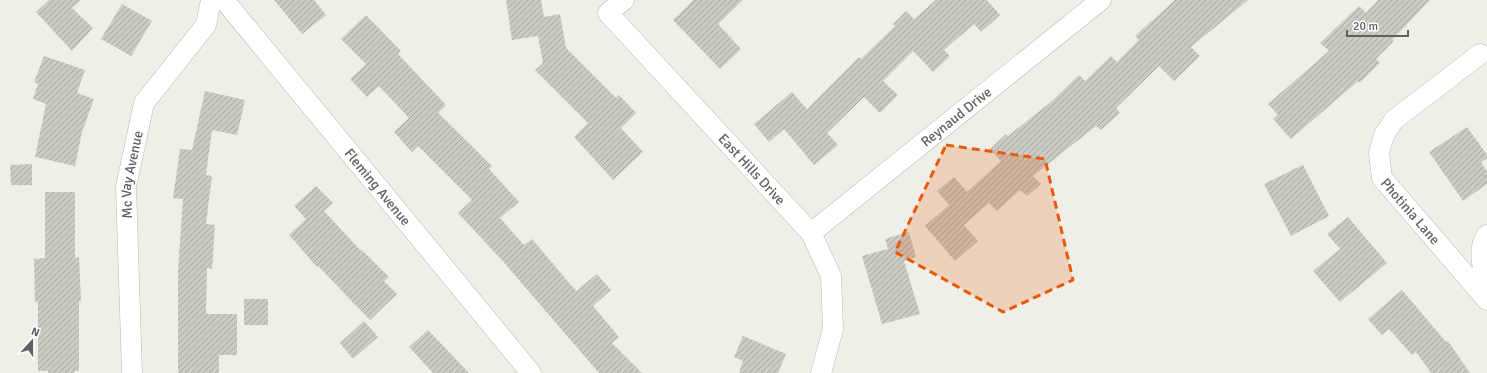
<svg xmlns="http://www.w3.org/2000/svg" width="1487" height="373" font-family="Signika,sans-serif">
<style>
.building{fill:url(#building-hatch)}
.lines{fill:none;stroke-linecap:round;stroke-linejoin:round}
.minor-casing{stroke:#b7b8bc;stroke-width:21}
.minor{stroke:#fff;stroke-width:20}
.marked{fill:#e8590c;fill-opacity:0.2;stroke:#e8590c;stroke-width:3;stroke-dasharray:8 5;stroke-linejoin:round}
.labels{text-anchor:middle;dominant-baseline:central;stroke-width:3;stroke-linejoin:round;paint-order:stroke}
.street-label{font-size:14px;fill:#5f6066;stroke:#fff}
</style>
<defs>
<pattern id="building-hatch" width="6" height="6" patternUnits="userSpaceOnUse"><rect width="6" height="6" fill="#cbcac3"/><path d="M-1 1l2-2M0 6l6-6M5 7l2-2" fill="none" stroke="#a8a7a2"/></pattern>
</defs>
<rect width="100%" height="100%" fill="#efefe7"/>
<g class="building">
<path d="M49,0H81L72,8L93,28L72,51L36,12Z"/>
<path d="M274,0H314L326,15L302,34Z"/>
<path d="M506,0H541L544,17L560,14L566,48L616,98L619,95L636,113L621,128L643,152L613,180L574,137L588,123L535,70L543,63L538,36L512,40Z"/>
<path d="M693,0H743L718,24L741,49L720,69L673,20Z"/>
<path d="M936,0H987L1000,15L981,32L974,24L944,50L950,56L933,72L913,51L883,81L898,95L880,113L864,97L827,133L838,145L814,165L784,129L769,142L754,124L792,92L807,109L859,57L861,59L895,26L893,24L906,11L914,19Z"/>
<path d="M1175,0H1248L1191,47L1200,56L1174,81L1159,66L1116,108L1120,113L1101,130L1096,126L1033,176L1041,184L1027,196L1020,190L997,211L989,203L964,225L978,241L955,261L925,226L949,205L937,191L954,177L967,192L1001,161L990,149L1006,134L1008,136L1052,101L1079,75L1085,81L1111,56L1117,62L1139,40L1135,36Z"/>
<path d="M1378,0H1430L1392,40L1394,41L1376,59L1380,63L1360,83L1358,81L1291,139L1273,119L1278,115L1268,104L1329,51L1320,43L1359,6L1366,13Z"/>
<path d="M122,4L152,21L131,56L101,39Z"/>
<path d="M366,15L401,51L398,54L446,105L438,113L492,166L489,169L519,202L500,218L524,245L532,239L576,291L597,274L611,290L593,306L619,337L612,343L642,373H599L500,258L458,213L472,200L418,146L412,152L394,132L409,118L379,86L367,97L350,79L366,64L341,39Z"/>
<path d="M44,56L85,70L77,93L94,99L82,132L75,166L35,157L46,104L33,99L38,84L34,82Z"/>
<path d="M205,91L245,100L237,135L212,130L206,175L212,176L206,224L215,225L212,269L207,268L206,314H237V355H219V373H178V271L183,199L173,198L180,149L192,150Z"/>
<path d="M1467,127L1487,155V158L1481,162L1487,172V184L1463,201L1429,152Z"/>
<path d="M32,164V185H11L10,165Z"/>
<path d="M1303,165L1329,216L1291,236L1264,184Z"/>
<path d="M316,186L333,203L324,211L361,251L362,250L389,277L384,281L397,294L370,320L318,266L317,267L289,235L306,219L294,206Z"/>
<path d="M45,192H75V258L79,257L81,301H79V371H74V373H48V371H38V302H35L34,259L45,258Z"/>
<path d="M1348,217L1387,263L1340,302L1313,271L1340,249L1327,234Z"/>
<path d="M909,232L916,257L904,261L920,314L882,324L862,256L888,249L885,239Z"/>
<path d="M1402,290L1446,342L1448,341L1470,373H1431L1416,352L1412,355L1389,329L1382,335L1368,319Z"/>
<rect x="244" y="299" width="24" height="26"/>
<path d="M364,321L378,337L353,359L340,343Z"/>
<path d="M428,330L469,373H433L409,347Z"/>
<path d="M743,336L786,354L778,373H739L743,361L734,357Z"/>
</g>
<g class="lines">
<defs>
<g id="minor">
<path id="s1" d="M224,0L531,373"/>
<path id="s2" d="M624,0L608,13L811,233L831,276L833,329L821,373"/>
<path id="s3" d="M1480,54L1394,120L1384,135L1379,153L1382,178L1487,300"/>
<path id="s4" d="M811,233L1101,0"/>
<path d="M1487,235C1476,249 1484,272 1487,288"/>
<path id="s5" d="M132,373L126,187L144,103L206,25L211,0"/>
</g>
</defs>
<use href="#minor" class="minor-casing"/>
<use href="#minor" class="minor"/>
</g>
<path class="marked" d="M946,145L1045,159L1073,280L1003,312L895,252Z"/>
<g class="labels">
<g class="street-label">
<text stroke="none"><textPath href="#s4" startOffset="186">Reynaud Drive</textPath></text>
<text stroke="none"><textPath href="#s2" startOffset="233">East Hills Drive</textPath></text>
<text stroke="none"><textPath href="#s5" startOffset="199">Mc Vay Avenue</textPath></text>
<text stroke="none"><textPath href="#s1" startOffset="242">Fleming Avenue</textPath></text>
<text stroke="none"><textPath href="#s3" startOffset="214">Photinia Lane</textPath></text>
</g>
</g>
<g transform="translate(32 341) rotate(21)" stroke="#ffffff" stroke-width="3" paint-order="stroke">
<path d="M0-3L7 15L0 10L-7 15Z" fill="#5f6066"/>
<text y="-6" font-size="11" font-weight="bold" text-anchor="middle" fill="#5f6066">N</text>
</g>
<path d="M1347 30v6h61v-6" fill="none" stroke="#5f6066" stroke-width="2"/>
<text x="1353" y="30" font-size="12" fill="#5f6066" stroke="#ffffff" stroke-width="3" paint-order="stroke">20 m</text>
</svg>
